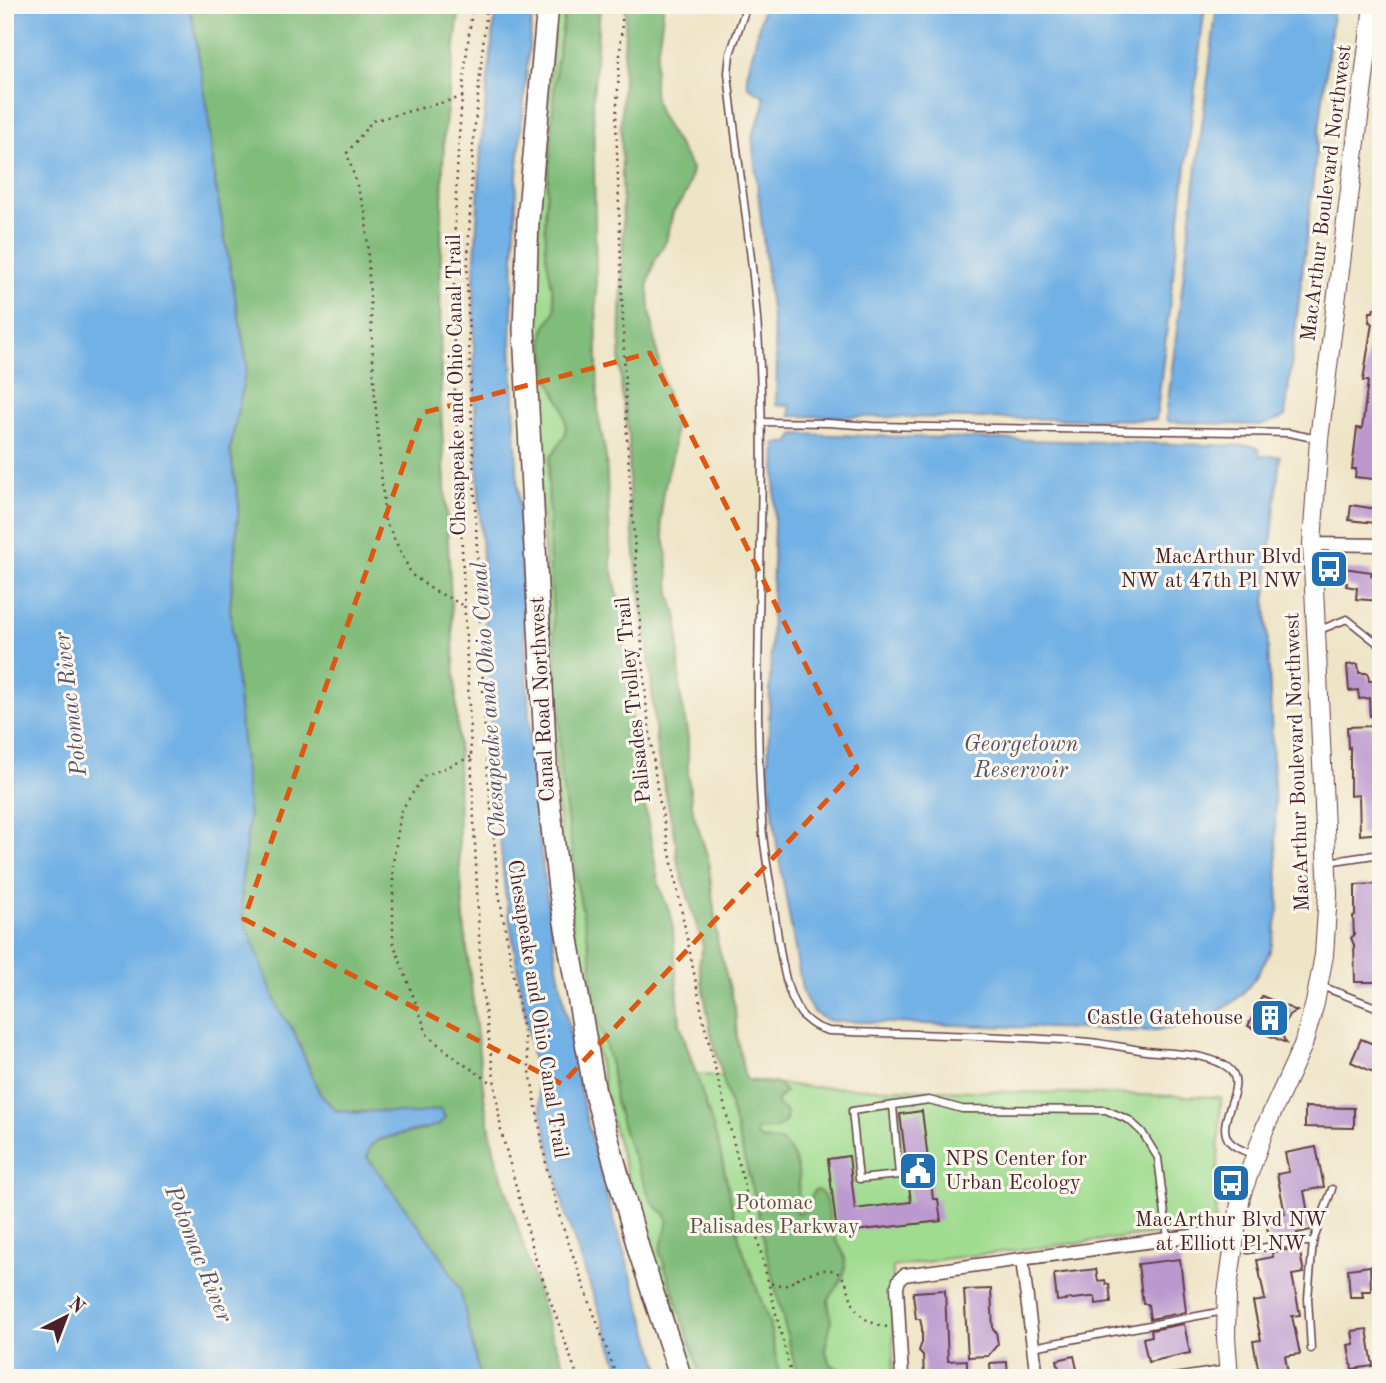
<svg xmlns="http://www.w3.org/2000/svg" width="1386" height="1383" font-family="'Old Standard TT',serif">
<style>
.green{fill:#a0dc90;stroke:#757e5e;stroke-width:2}
.forest{fill:#80bc7a;stroke:#656e52;stroke-width:2}
.water{fill:#72b1e5;stroke:#5e6888;stroke-width:2}
.building{fill:#bb99cf}
.lines{fill:none;stroke-linecap:round;stroke-linejoin:round}
.service-casing{stroke:#633d42;stroke-width:9}
.minor-casing{stroke:#633d42;stroke-width:15}
.secondary-casing{stroke:#633d42;stroke-width:20}
.trunk-casing{stroke:#633d42;stroke-width:24}
.path{stroke:#633d42;stroke-width:2.5;stroke-dasharray:2 5;stroke-linecap:butt}
.service{stroke:#fff;stroke-width:6}
.minor{stroke:#fff;stroke-width:12}
.secondary{stroke:#fff;stroke-width:18}
.trunk{stroke:#fff;stroke-width:21}
.marked{fill:none;stroke:#e0560e;stroke-width:5;stroke-dasharray:14 9;stroke-linejoin:round}
.labels{text-anchor:middle;dominant-baseline:central;stroke-width:6;stroke-linejoin:round;paint-order:stroke}
.street-label{font-size:21px;fill:#4a1f2b;stroke:#fbf7ec}
.poi-label{font-size:21px;fill:#4a1f2b;stroke:#fbf7ec;text-anchor:end}
.park-label{font-size:21px;fill:#604e44;stroke:#fbf7ec}
.water-label{font-size:23px;font-style:italic;fill:#58526c;stroke:#fbf7ec}
</style>
<rect width="100%" height="100%" fill="#fbf7ec"/>
<filter id="ink" filterUnits="userSpaceOnUse"><feTurbulence type="fractalNoise" baseFrequency=".0143" numOctaves="2"/><feDisplacementMap in="SourceGraphic" scale="14" xChannelSelector="R" yChannelSelector="G"/><feConvolveMatrix kernelMatrix="1 2 1 2 8 2 1 2 1" color-interpolation-filters="sRGB"/></filter>
<filter id="wash" filterUnits="userSpaceOnUse"><feTurbulence type="fractalNoise" baseFrequency=".00686" numOctaves="4" result="noise"/><feDisplacementMap in="SourceGraphic" scale="28" xChannelSelector="R" yChannelSelector="G"/><feGaussianBlur stdDeviation="1.57" result="paint"/><feColorMatrix in="noise" values="0 0 0 0 0 0 0 0 0 0 0 0 0 0 0 0 0 1.4 0 .05"/><feComposite in="paint" operator="in"/></filter>
<g filter="url(#wash)">
<rect width="100%" height="100%" fill="#eee4c6"/>
<path class="green" d="M556,5H589L563,166L671,1071L808,1087L1221,1097L1215,1227L951,1258L893,1267V1378H690L652,1262L609,1111L568,903L558,807L536,401L534,273Z"/>
<g class="forest">
<path d="M190,5H460L444,133L440,285L441,407L458,738L459,855L465,932L485,1104L495,1154L551,1334L571,1378H480L460,1289L439,1253L367,1157L370,1146C392,1129 427,1138 445,1117L440,1109L414,1114L335,1110L320,1094L293,1030L279,1010L243,917L241,888L249,818L230,608L239,504L230,450L247,364L214,177L208,113Z"/>
<path d="M566,5H600L593,99L598,414L606,457L611,563L620,606L634,744L659,886L672,918L680,1024L719,1146L740,1242L769,1322L780,1378H702L660,1252C661,1241 672,1221 665,1214C660,1209 656,1208 652,1202L628,1144L615,1101L611,1065L592,998V962L576,879L560,769V727L550,566L548,477L550,458L565,435L566,424L563,407L550,381L543,341L544,330L554,313L555,304L546,255L545,219L556,67Z"/>
<path d="M626,5H663C663,35 650,71 655,100C660,122 682,147 692,169L687,192L673,212L666,241L655,260L648,284L650,310L659,363L675,425L673,452L662,498L661,522L667,554L670,594L678,621L680,693L688,738V775L693,812L708,858L718,945L735,1007L737,1038L744,1074L747,1080L753,1082L779,1084L785,1092L777,1100V1105L787,1112L786,1121L775,1129L756,1130V1135L760,1139L780,1141C802,1157 802,1187 794,1209L797,1213C811,1213 808,1200 814,1191L818,1190C831,1199 827,1217 832,1231C837,1244 846,1251 845,1266C845,1281 834,1288 828,1300L831,1322L825,1350L831,1364L840,1370L845,1378H798L767,1255L755,1198L711,1034L699,964L703,947L677,859L676,843L657,752L649,656L637,572L629,499V437L622,398L620,362L623,231L621,125Z"/>
</g>
<g class="water">
<path d="M5,5H190L208,113L214,177L247,364L230,450L239,504L230,608L249,819L241,888L243,917L279,1010L293,1030L320,1094L335,1110L356,1113L377,1111L414,1114L440,1109L445,1117L439,1125L380,1139L370,1146L367,1157L439,1253L460,1289L480,1378H5Z"/>
<path d="M496,5H533L517,176L511,342L531,757L538,832L555,954L584,1109L608,1201L663,1378H623L567,1220L542,1114L505,892L492,753L477,457L474,369V280L481,146Z"/>
<path d="M764,5H1205L1156,420L790,416V406L776,405L777,366L752,136L764,107V96L748,87L747,76Z"/>
<path d="M1217,5H1334L1285,417L1261,425L1169,422L1166,418Z"/>
<path d="M795,434L1253,446L1259,449L1260,456H1280L1266,597L1279,908C1276,922 1275,938 1270,951C1245,1009 1199,1030 1139,1031L831,1021C813,1016 808,1006 802,989L777,846L768,767L776,443H789Z"/>
</g>
<g id="blocks">
<g class="building">
<path d="M1374,308L1381,309V454L1377,479H1373L1355,477L1356,469H1352L1357,428L1362,429L1368,381H1363L1372,323L1369,322L1370,312H1373Z"/>
<path d="M1351,505L1377,509L1375,523L1349,520Z"/>
<path d="M1343,568L1372,572L1371,576L1378,579L1377,586L1381,587V601L1356,599L1357,588L1346,586L1347,583L1341,582Z"/>
<path d="M1358,664L1359,673H1368L1369,681H1379L1381,715L1370,716L1369,698L1359,699L1358,690L1349,691L1347,665Z"/>
<path d="M1373,726L1377,806H1381V833L1360,835L1359,795L1350,796V747L1348,748L1347,727Z"/>
<path d="M1380,884L1381,982H1355L1354,945L1351,938L1354,935L1353,916L1355,915V885Z"/>
<path d="M1262,996L1297,1011L1289,1015L1281,1033L1286,1043L1248,1026Z"/>
<path d="M1361,1039L1381,1047V1054L1373,1072L1351,1062Z"/>
<path d="M1305,1107L1354,1108V1128L1305,1127Z"/>
<path d="M922,1111L933,1199H938L941,1221L837,1233L828,1159L849,1156L855,1209L911,1202L900,1114Z"/>
<path d="M1316,1147L1324,1187L1304,1191L1311,1230L1297,1233V1236L1270,1241L1265,1218L1285,1214L1277,1174L1289,1172L1285,1153Z"/>
<path d="M1299,1248L1304,1273L1292,1275L1300,1315L1292,1316L1300,1354L1285,1356L1289,1378H1260L1253,1341L1261,1340L1253,1302L1265,1300L1257,1260L1273,1257L1272,1252Z"/>
<path d="M1180,1259L1186,1312L1150,1319L1148,1304H1143L1138,1264Z"/>
<path d="M1370,1266L1371,1291H1362L1363,1297H1350L1348,1269Z"/>
<path d="M1096,1269L1098,1281L1105,1280L1106,1284H1109L1111,1302L1096,1304L1095,1297H1090L1057,1301L1054,1274Z"/>
<path d="M991,1289L993,1330L996,1332L998,1344L988,1356L968,1357L964,1290Z"/>
<path d="M945,1290L948,1361L967,1360V1372L945,1373V1378H924L923,1355L919,1351L922,1342V1328L920,1319H916L913,1294L914,1292Z"/>
<path d="M1184,1324L1190,1353L1148,1362L1143,1338L1152,1336L1151,1330Z"/>
<path d="M1367,1329L1373,1366L1352,1369L1348,1345L1354,1344L1352,1331Z"/>
<path d="M1074,1356L1079,1378H1061L1057,1360Z"/>
<path d="M1007,1362L1008,1378H991L990,1363Z"/>
</g>
</g>
</g>
<g filter="url(#ink)">
<use href="#blocks" fill-opacity="0" stroke="#633d42" stroke-width="2"/>
<g class="lines">
<defs>
<g id="service">
<path d="M747,5L730,54L728,73C738,171 756,268 760,367C767,518 751,669 762,821C763,845 768,870 772,894C776,922 782,979 794,1002C801,1018 812,1027 829,1031C915,1035 1002,1035 1089,1042C1108,1044 1127,1048 1146,1051C1173,1054 1199,1052 1224,1065C1255,1082 1211,1121 1230,1142C1236,1149 1246,1151 1253,1155"/>
<path d="M761,422L828,423L872,426L1289,433L1318,439"/>
<path d="M1317,631L1347,619L1381,646"/>
<path d="M1327,862L1381,854"/>
<path d="M1321,986L1381,1009"/>
<path d="M893,1106L899,1175L859,1179L852,1111L929,1100L962,1109L1106,1110L1129,1120L1142,1132L1158,1158L1168,1239"/>
<path d="M1313,1242L1332,1189"/>
<path d="M1248,1250L1297,1242H1313L1308,1298L1311,1349"/>
<path d="M1033,1347L1224,1311"/>
<path d="M1167,1378L1228,1369"/>
</g>
<g id="minor">
<path d="M1312,544L1381,545"/>
<path d="M1022,1259L1037,1378"/>
<path d="M902,1378L897,1287L899,1280L904,1275L1168,1239L1207,1234H1234"/>
</g>
<path id="secondary" d="M1229,1378L1226,1337L1227,1293L1241,1196L1265,1128L1303,1045L1315,1003L1324,955L1328,894L1312,544L1319,439L1373,5"/>
<path id="trunk" d="M548,5L528,220L524,330L547,784L559,888L595,1093L640,1254L681,1378"/>
</defs>
<use href="#service" class="service-casing"/>
<use href="#minor" class="minor-casing"/>
<use href="#secondary" class="secondary-casing"/>
<use href="#trunk" class="trunk-casing"/>
<g class="path">
<path d="M473,5C455,125 453,246 454,366L481,980L501,1131L536,1260L578,1378"/>
<path d="M487,5L473,145L467,281L473,457L486,754L499,893L547,1169L561,1222L617,1378"/>
<path d="M623,5L616,121L627,440L646,702L657,788L704,1023L792,1378"/>
<path d="M463,97L372,121L347,153L366,215L375,399L385,520L412,575L433,590L463,605"/>
<path d="M471,757L423,777L401,811L393,863V942L428,1036L462,1063L494,1084"/>
<path d="M771,1284C775,1284 783,1286 787,1285C789,1285 794,1280 796,1279C805,1274 824,1267 834,1271C860,1283 837,1317 887,1327"/>
</g>
<use href="#service" class="service"/>
<use href="#minor" class="minor"/>
<use href="#secondary" class="secondary"/>
<use href="#trunk" class="trunk"/>
</g>
</g>
<path class="marked" d="M650,353L857,768L562,1084L244,919L422,413Z"/>
<defs>
<symbol id="bus-square" viewBox="-11 -11 22 22"><rect x="-9" y="-9" width="18" height="18" rx="4" fill="#1f6fb2" stroke="#fbf7ec"/><path d="M-5-6H5V4H4V6H2V4H-2V6H-4V4H-5ZM-3.5-4V0h7V-4ZM-3.5 1.2v1.5H-2V1.2ZM2 1.2v1.5H3.5V1.2Z" fill="#fff"/></symbol>
<symbol id="building-square" viewBox="-11 -11 22 22"><rect x="-9" y="-9" width="18" height="18" rx="4" fill="#1f6fb2" stroke="#fbf7ec"/><path d="M-4-6H4V6H1V3H-1V6H-4ZM-2.5-4.3h1.7v1.8h-1.7ZM.8-4.3h1.7v1.8H.8ZM-2.5-1h1.7V.8h-1.7ZM.8-1h1.7V.8H.8Z" fill="#fff"/></symbol>
<symbol id="civic-square" viewBox="-11 -11 22 22"><rect x="-9" y="-9" width="18" height="18" rx="4" fill="#1f6fb2" stroke="#fbf7ec"/><path d="M-.6-6.5H3V-4.5H.6V-3L4-1V1h2V6H-6V1h2V-1L-.6-3ZM-1.2 2.5V6h2.4V2.5Z" fill="#fff"/></symbol>
</defs>
<g fill-rule="evenodd">
<use href="#bus-square" x="1307" y="547" width="44" height="44"/>
<use href="#building-square" x="1248" y="996" width="44" height="44"/>
<use href="#civic-square" x="896" y="1149" width="44" height="44"/>
<use href="#bus-square" x="1209" y="1161" width="44" height="44"/>
</g>
<g class="labels">
<g class="street-label">
<text transform="translate(1327 193) rotate(-83)">MacArthur Boulevard Northwest</text>
<text transform="translate(457 385) rotate(-91)">Chesapeake and Ohio Canal Trail</text>
<text transform="translate(543 699) rotate(-93)">Canal Road Northwest</text>
<text transform="translate(634 700) rotate(-96)">Palisades Trolley Trail</text>
<text transform="translate(1298 762) rotate(-92)">MacArthur Boulevard Northwest</text>
<text transform="translate(537 1009) rotate(81)">Chesapeake and Ohio Canal Trail</text>
</g>
<g class="poi-label">
<text x="1302" y="557">MacArthur Blvd<tspan x="1302" dy="24">NW at 47th Pl NW</tspan></text>
<text x="1243" y="1018">Castle Gatehouse</text>
<text x="945" y="1159" text-anchor="start">NPS Center for<tspan x="945" dy="24">Urban Ecology</tspan></text>
<text x="1231" y="1220" text-anchor="middle">MacArthur Blvd NW<tspan x="1231" dy="24">at Elliott Pl NW</tspan></text>
</g>
<g class="park-label">
<text x="774" y="1203">Potomac<tspan x="774" dy="24">Palisades Parkway</tspan></text>
</g>
<g class="water-label">
<text transform="translate(489 700) rotate(-94)">Chesapeake and Ohio Canal</text>
<text transform="translate(71 704) rotate(-97)">Potomac River</text>
<text x="1021" y="744">Georgetown<tspan x="1021" dy="26">Reservoir</tspan></text>
<text transform="translate(198 1254) rotate(68)">Potomac River</text>
</g>
</g>
<rect width="1386" height="1383" fill="none" stroke="#fbf7ec" stroke-width="28"/>
<g transform="translate(66 1317) rotate(42)" stroke="#fbf7ec" stroke-width="5" paint-order="stroke">
<path d="M0-5L12 26L0 18L-12 26Z" fill="#4a1f2b"/>
<text y="-10" font-size="19" font-weight="bold" text-anchor="middle" fill="#4a1f2b">N</text>
</g>
</svg>
